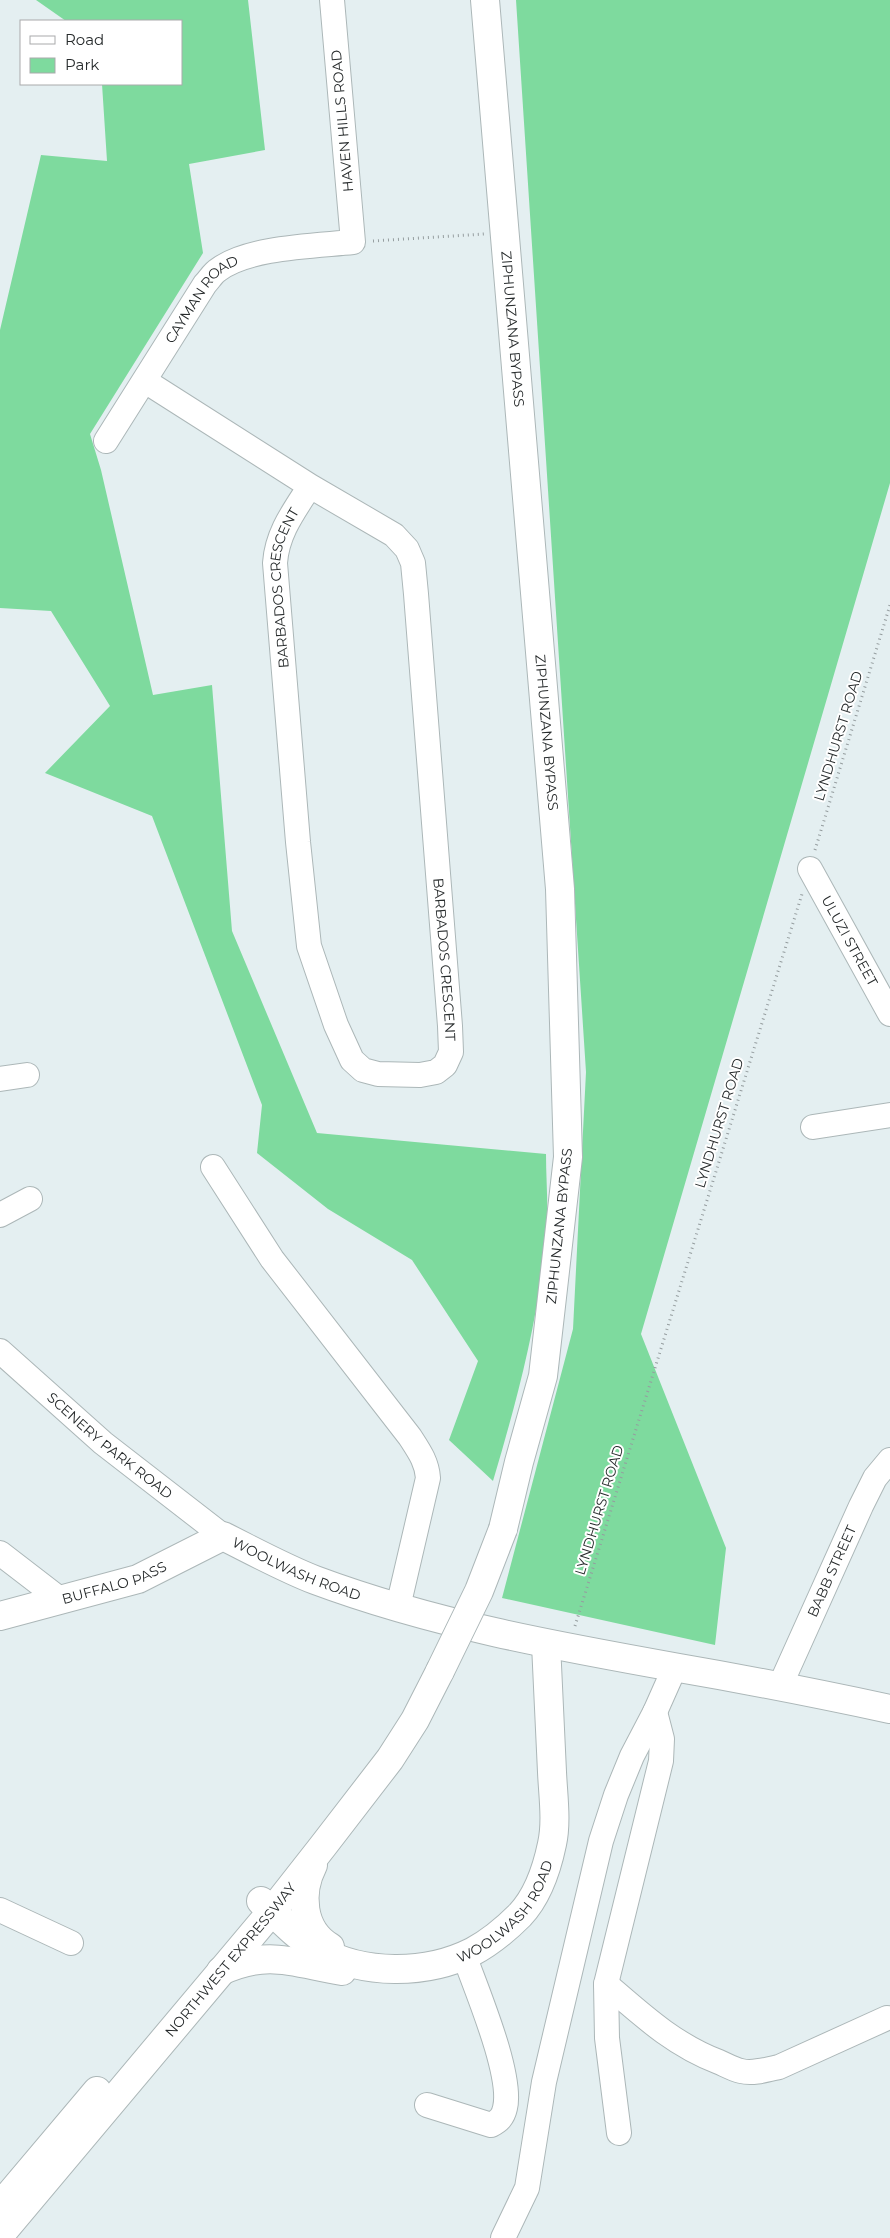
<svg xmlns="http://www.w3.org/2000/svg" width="890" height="2238" font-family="Montserrat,sans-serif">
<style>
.green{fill:#7eda9e}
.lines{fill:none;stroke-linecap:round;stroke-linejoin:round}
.minor-casing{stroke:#acb7b8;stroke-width:26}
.major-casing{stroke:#acb7b8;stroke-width:30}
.path{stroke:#959d9f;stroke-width:3;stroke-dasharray:1 4;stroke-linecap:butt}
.minor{stroke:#fff;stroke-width:24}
.major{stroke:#fff;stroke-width:28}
.major-bridge-casing{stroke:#acb7b8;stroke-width:30;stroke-linecap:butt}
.major-bridge{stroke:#fff;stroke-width:28}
.labels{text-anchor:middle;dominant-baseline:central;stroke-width:4;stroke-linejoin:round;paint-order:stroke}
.street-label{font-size:14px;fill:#272b2c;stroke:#fff}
</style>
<rect width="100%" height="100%" fill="#e4eff1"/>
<g class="green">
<path d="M36,0H248L265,150L189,164L203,253L90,434L101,470L153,695L212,685L232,931L317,1133L546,1154C546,1177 548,1200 547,1223C541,1311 518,1397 493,1481L449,1440L478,1361L412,1260L328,1209L257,1153L262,1105L152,816L45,773L110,706L51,611L0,608V330L41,155L107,161L102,84H181V21H66Z"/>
<path d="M516,0H890V483L641,1334L726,1548L715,1645L502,1598L573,1329L586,1072Z"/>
</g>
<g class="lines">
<defs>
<g id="minor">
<path id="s1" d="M145,381L310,486L394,535L407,549L413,563L416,594L450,1026L451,1052L445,1065L436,1072L420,1075L378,1074L363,1070L352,1060L336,1025L309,946L298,842L275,563C277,533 294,511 310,486"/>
<path id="s2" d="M106,441L205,284C209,280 213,273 218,270C248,247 315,246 353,242L332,0"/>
<path id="s3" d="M810,869L890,1014"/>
<path d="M0,1079L27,1075"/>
<path d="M813,1127L890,1115"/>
<path d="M213,1167L272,1259L410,1437C419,1451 427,1462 428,1478L398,1607"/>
<path d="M0,1215L30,1199"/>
<path id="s4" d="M0,1351L103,1443L223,1536"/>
<path d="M0,1553L61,1600"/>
<path id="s5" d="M780,1686L861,1506L875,1478L890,1460"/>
<path d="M0,1910L71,1943"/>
<path d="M606,1984C642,2015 674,2045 719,2062C726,2065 733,2069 741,2071C753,2074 766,2070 779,2067L887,2018"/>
<path d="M427,2105L491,2125C499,2121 503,2117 505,2108C513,2075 476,1989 464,1955"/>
<path d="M619,2133L607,2038L606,1984L661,1761L662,1739L655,1712"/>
<path d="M503,2238L527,2188L544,2082L601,1841L616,1795L632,1756L655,1712L675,1667"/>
</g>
<g id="major">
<path id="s6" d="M485,0L560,889L568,1157L543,1376L519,1462L503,1529"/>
<path id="s7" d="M0,1616L138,1579L223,1536C253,1551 284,1568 315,1580C433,1624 556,1646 679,1668C749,1680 820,1694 890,1709"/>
<path d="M313,1865C299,1892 301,1930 330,1947"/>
<path id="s8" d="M261,1901C280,1918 296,1937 319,1950C363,1975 426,1975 472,1952C489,1943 506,1929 520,1915C537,1897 547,1868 552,1844C557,1822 553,1795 552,1772C550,1729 548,1687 546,1644"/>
<path d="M221,1971C269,1949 294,1963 342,1971"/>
<path d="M0,2206L97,2091"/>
<path id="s9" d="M0,2235L272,1911L323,1846L390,1759L415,1720L440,1671"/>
</g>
</defs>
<use href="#minor" class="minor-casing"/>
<use href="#major" class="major-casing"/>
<g class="path">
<path d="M373,241L484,234"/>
<path d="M815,850L890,605"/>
<path d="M575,1626L802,894"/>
</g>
<use href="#minor" class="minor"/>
<use href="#major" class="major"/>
<defs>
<path id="major-bridge" d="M440,1671L479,1591L503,1529"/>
</defs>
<use href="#major-bridge" class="major-bridge-casing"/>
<use href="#major-bridge" class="major-bridge"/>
</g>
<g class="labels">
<g class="street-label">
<text transform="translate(342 121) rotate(-95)">HAVEN HILLS ROAD</text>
<text stroke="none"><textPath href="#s2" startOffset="172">CAYMAN ROAD</textPath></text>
<text stroke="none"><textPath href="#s6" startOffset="330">ZIPHUNZANA BYPASS</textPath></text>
<text stroke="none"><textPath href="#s1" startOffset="1415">BARBADOS CRESCENT</textPath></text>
<text stroke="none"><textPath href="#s6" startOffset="735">ZIPHUNZANA BYPASS</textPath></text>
<text transform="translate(838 736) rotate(-73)">LYNDHURST ROAD</text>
<text stroke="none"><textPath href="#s3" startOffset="82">ULUZI STREET</textPath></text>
<text stroke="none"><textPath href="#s1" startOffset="725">BARBADOS CRESCENT</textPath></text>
<text transform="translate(719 1123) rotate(-73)">LYNDHURST ROAD</text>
<text transform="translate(559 1226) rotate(-84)">ZIPHUNZANA BYPASS</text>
<text stroke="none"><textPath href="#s4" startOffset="145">SCENERY PARK ROAD</textPath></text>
<text transform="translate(599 1510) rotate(-73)">LYNDHURST ROAD</text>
<text stroke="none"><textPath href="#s7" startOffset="319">WOOLWASH ROAD</textPath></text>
<text stroke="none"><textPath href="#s5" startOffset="126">BABB STREET</textPath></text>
<text stroke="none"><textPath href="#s7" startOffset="119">BUFFALO PASS</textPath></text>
<text stroke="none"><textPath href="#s8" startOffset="288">WOOLWASH ROAD</textPath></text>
<text stroke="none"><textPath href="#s9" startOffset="359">NORTHWEST EXPRESSWAY</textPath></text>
</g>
</g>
<rect x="20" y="20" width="162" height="65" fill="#ffffff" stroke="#a9aaab"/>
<rect x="30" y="36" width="25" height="8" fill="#ffffff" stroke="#a9aaab"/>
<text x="65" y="45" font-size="15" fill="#272b2c">Road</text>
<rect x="30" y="58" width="25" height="15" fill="#7eda9e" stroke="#a9aaab"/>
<text x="65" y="70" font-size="15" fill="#272b2c">Park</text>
</svg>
